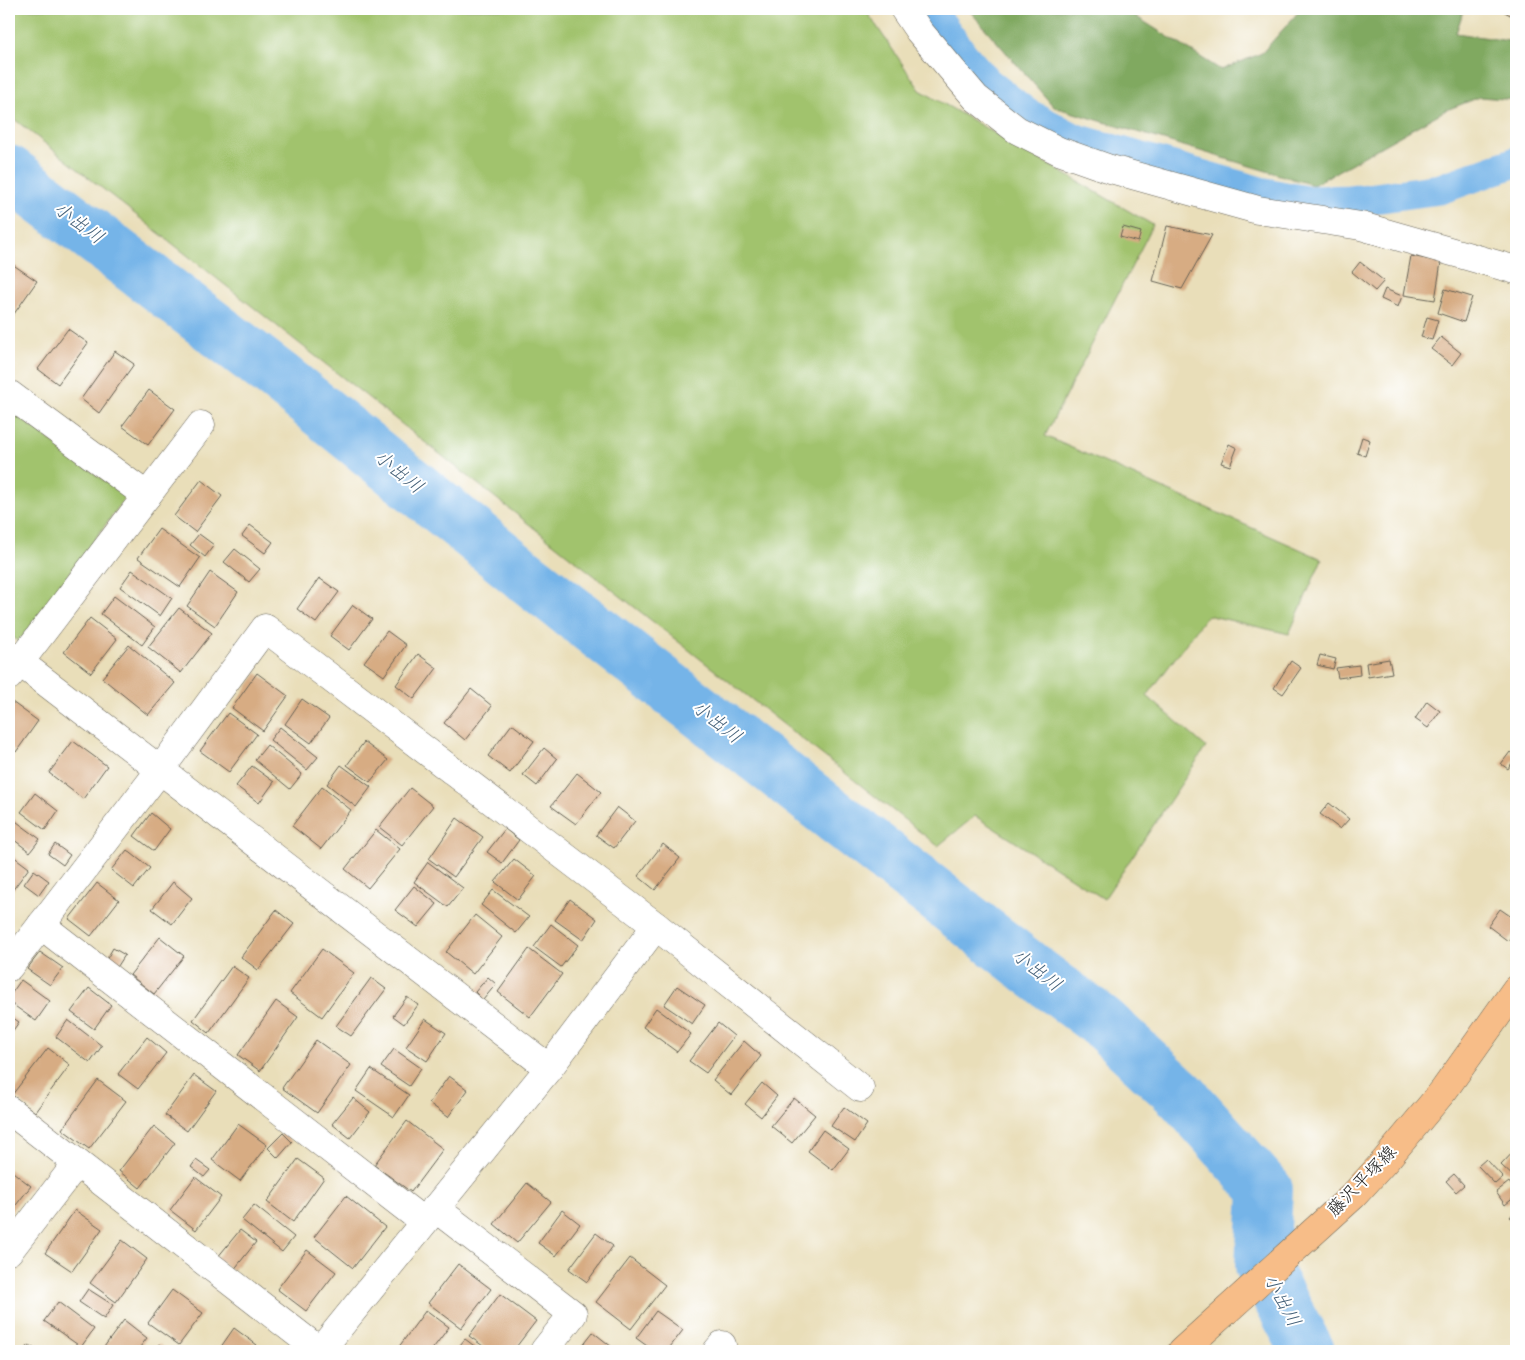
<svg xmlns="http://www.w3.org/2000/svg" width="1525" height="1360" font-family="'Indie Flower','Klee One',sans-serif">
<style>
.green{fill:#a1c36d;stroke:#5e7044}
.forest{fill:#80a960;stroke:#4e623e}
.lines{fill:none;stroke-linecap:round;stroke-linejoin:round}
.canal{stroke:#75b4e8;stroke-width:31}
.river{stroke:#75b4e8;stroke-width:54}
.building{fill:#d7ac83}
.minor-casing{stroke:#646053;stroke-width:29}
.major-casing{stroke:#646053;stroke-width:29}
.minor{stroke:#fff;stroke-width:28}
.major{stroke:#f7bd88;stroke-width:28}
.labels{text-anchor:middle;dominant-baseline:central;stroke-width:4;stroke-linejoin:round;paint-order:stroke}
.street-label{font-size:18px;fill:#1c1c1c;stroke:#fff}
.water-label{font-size:19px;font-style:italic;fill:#446078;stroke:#fff}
</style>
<rect width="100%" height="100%" fill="#fff"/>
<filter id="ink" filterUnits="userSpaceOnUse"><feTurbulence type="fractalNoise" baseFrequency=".02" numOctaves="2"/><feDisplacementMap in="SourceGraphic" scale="10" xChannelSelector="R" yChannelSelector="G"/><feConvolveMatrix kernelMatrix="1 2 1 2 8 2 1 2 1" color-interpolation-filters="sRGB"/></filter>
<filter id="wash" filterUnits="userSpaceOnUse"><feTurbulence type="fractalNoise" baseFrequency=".0096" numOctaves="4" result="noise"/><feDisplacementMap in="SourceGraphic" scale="20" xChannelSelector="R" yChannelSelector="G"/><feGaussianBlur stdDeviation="1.12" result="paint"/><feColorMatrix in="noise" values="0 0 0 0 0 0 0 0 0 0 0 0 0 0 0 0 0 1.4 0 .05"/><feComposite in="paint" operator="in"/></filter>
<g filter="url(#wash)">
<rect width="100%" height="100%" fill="#e9deb9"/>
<g class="green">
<path d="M9,9H865L920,90L1153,225L1045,436L1322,559L1289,634L1207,615L1147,696L1206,747L1104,899L975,816L938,846L9,115Z"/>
<path d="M10,410L126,497L19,642L9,634V412Z"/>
</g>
<path class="forest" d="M968,9H1124L1221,70L1262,53L1301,9H1464L1456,33L1516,42V100L1480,97L1444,111L1313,185L1054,107Z"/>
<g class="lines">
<path class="canal" d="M930,9L964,56L988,83L1026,113L1076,139L1260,192L1305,201L1360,200L1440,189L1516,162"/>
<path class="river" d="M9,172L280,378L518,570L1036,973L1103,1023L1182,1096L1266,1190L1262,1266L1308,1351"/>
</g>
<g id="blocks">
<g class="building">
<path d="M1499,9H1516V18Z"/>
<path d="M1167,226L1212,235L1182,289L1153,281Z"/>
<path d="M1123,227L1141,232L1138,242L1120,237Z"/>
<path d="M1411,256L1441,262L1435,300L1404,295Z"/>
<path d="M1360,262L1384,281L1375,291L1352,272Z"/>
<path d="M12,264L37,281L9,321V268Z"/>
<path d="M1385,289L1402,296L1398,307L1381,299Z"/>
<path d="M1445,289L1472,297L1464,322L1438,313Z"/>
<path d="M1427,317L1438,320L1432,340L1421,337Z"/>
<path d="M68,329L88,343L58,384L38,369Z"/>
<path d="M1441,337L1461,353L1452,365L1431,349Z"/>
<path d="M115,351L134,364L99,413L81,399Z"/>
<path d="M149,390L175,409L148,445L122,426Z"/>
<path d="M1362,437L1370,440L1365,456L1357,453Z"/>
<path d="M1229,444L1237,448L1230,466L1221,463Z"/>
<path d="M201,480L222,496L195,532L174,516Z"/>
<path d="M250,525L273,542L265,553L242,536Z"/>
<path d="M159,529L200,558L180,587L138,558Z"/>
<path d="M199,534L214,545L205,557L190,545Z"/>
<path d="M235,549L260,569L249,582L224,562Z"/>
<path d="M132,570L172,598L160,616L120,587Z"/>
<path d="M210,572L238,592L215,626L187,606Z"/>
<path d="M319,578L339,592L316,623L297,609Z"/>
<path d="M114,596L155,627L142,645L101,614Z"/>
<path d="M353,605L372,619L349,650L330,636Z"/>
<path d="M179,608L212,633L181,673L148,647Z"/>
<path d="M90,618L117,639L91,673L64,652Z"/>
<path d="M387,631L406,645L384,676L364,662Z"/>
<path d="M129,645L175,683L148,715L102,678Z"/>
<path d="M418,654L437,668L414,699L396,685Z"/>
<path d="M1320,655L1336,659L1333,669L1317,665Z"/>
<path d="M1389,659L1392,673L1368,677L1366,663Z"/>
<path d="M1291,661L1301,668L1283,694L1274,688Z"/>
<path d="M1359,665L1360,675L1338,678L1336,668Z"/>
<path d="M257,673L288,696L263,731L232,708Z"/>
<path d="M471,689L492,706L465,740L444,723Z"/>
<path d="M302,699L329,718L311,743L285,724Z"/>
<path d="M1427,701L1440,711L1428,728L1415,719Z"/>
<path d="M12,702L38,721L16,752L9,748V707Z"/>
<path d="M228,713L257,734L229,772L200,751Z"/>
<path d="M512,724L534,741L510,773L488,756Z"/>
<path d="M280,727L318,757L307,770L270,740Z"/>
<path d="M73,741L107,766L83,799L49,773Z"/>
<path d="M364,742L388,760L370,782L347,765Z"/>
<path d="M267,745L302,774L290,789L255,760Z"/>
<path d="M544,748L557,759L537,786L523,775Z"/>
<path d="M1510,752L1516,757L1508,769L1501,764Z"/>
<path d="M341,765L371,787L356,807L327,784Z"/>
<path d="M252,766L274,782L259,803L236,786Z"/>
<path d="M577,773L601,792L576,824L551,806Z"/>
<path d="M322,787L351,810L321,849L292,826Z"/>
<path d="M410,788L433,806L402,845L379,827Z"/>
<path d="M35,793L58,811L45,830L21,812Z"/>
<path d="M1329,803L1349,819L1340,829L1320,814Z"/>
<path d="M617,807L635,821L614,848L596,835Z"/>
<path d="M151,813L170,829L154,851L134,836Z"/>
<path d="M457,818L483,837L454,877L429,859Z"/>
<path d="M13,819L40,839L30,852L9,836V824Z"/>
<path d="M505,829L519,840L502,863L487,852Z"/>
<path d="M376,830L400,849L368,888L345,869Z"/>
<path d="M55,844L70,855L63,865L48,854Z"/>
<path d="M663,844L680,858L655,890L638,876Z"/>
<path d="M127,850L150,868L134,888L111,870Z"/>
<path d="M9,853L29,868L9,895Z"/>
<path d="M514,859L536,876L518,900L495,882Z"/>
<path d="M428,862L463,888L448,907L414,882Z"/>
<path d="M34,870L49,881L39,895L24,884Z"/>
<path d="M173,882L192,898L172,924L152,909Z"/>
<path d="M97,883L119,900L91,936L69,919Z"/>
<path d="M414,886L437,904L418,927L395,910Z"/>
<path d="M493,890L529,917L516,933L481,905Z"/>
<path d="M570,899L597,919L583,940L555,920Z"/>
<path d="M1500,909L1516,920V930L1508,941L1488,926Z"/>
<path d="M276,910L294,924L258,970L241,957Z"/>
<path d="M475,915L502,937L473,974L446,952Z"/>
<path d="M551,924L578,945L561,967L534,947Z"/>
<path d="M160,937L184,956L154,994L130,975Z"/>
<path d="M113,948L125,955L116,969L105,962Z"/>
<path d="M322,949L354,973L322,1017L290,993Z"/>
<path d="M529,949L562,974L530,1017L498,992Z"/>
<path d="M40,952L63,968L50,985L27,969Z"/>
<path d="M232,966L249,978L209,1033L193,1020Z"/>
<path d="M488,977L496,984L483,1000L475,992Z"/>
<path d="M371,978L386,989L351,1036L336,1026Z"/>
<path d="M21,980L50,1001L36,1021L9,1002V997Z"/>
<path d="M677,986L705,1005L692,1024L664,1005Z"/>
<path d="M89,988L111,1005L94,1029L71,1012Z"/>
<path d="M407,997L418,1005L404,1024L393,1016Z"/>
<path d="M276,1001L298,1017L260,1071L238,1055Z"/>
<path d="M656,1008L691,1034L677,1052L643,1027Z"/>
<path d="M9,1015L19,1022L9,1036Z"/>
<path d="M425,1019L446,1033L427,1061L406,1047Z"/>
<path d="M68,1020L102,1046L90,1063L56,1037Z"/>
<path d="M718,1023L734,1036L706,1073L689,1061Z"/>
<path d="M147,1037L166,1053L138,1089L118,1074Z"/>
<path d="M316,1040L351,1065L317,1113L282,1088Z"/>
<path d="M744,1041L761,1056L731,1095L713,1080Z"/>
<path d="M48,1048L70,1065L35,1112L12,1095Z"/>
<path d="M394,1049L421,1068L409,1086L381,1067Z"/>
<path d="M371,1069L409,1095L394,1117L356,1091Z"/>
<path d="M194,1075L216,1091L187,1131L165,1115Z"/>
<path d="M449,1076L468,1090L448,1117L429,1103Z"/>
<path d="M98,1080L126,1101L89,1149L62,1129Z"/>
<path d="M762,1083L777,1096L761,1117L745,1104Z"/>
<path d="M353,1098L370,1112L350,1138L332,1124Z"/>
<path d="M794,1098L815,1115L792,1143L771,1126Z"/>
<path d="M844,1107L867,1124L855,1142L831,1126Z"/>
<path d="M407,1121L443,1149L411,1192L374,1165Z"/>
<path d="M238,1124L267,1145L240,1181L212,1160Z"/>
<path d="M154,1126L175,1143L140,1188L119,1171Z"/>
<path d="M823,1130L849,1149L833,1170L808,1151Z"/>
<path d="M283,1133L292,1142L278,1158L268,1148Z"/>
<path d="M1516,1149V1179L1501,1165Z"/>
<path d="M298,1159L324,1178L293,1222L267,1202Z"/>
<path d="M1486,1159L1503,1177L1495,1184L1478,1166Z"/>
<path d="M196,1160L210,1170L204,1177L191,1167Z"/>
<path d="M9,1169L31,1186L9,1214Z"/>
<path d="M1454,1174L1464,1185L1456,1192L1446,1181Z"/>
<path d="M195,1177L221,1197L196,1230L170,1210Z"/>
<path d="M1509,1182L1516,1192V1196L1505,1205L1496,1192Z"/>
<path d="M527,1183L551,1202L517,1243L494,1224Z"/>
<path d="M346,1196L385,1227L353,1268L314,1237Z"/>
<path d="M254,1205L294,1237L282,1252L242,1220Z"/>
<path d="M75,1210L102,1229L72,1271L45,1253Z"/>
<path d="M562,1210L580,1224L556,1256L538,1243Z"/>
<path d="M1516,1210V1222L1510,1217Z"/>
<path d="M240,1230L256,1242L233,1271L217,1258Z"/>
<path d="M596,1233L613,1246L587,1282L569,1269Z"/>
<path d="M122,1240L147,1259L116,1302L90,1283Z"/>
<path d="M307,1250L336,1272L306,1311L277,1289Z"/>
<path d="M630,1258L665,1285L631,1329L596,1302Z"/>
<path d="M458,1264L491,1289L461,1328L428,1303Z"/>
<path d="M88,1289L113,1305L104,1319L79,1302Z"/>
<path d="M172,1290L203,1313L179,1345L148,1323Z"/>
<path d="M500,1294L536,1321L513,1351H490L469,1336Z"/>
<path d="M58,1302L94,1329L81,1347L44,1321Z"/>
<path d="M426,1310L449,1327L431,1351H402L398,1348Z"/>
<path d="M656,1311L683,1330L667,1351H654L636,1338Z"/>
<path d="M124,1320L147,1338L137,1351H101Z"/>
<path d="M234,1328L257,1345L253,1351H218Z"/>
<path d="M593,1332L617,1351H578Z"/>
<path d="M465,1339L481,1351H455Z"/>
<path d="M159,1344L168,1351H154Z"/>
<path d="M29,1345L38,1351H24Z"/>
</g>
</g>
</g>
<g filter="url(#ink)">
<use href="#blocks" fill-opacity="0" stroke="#646053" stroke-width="1"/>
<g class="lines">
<defs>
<g id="minor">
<path d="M904,9L919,31L976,98L1017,130L1059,151L1107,168L1258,210L1361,226L1516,270"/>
<path d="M9,394L147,496"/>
<path d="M9,654L549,1068L320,1351"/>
<path d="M9,676L201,425"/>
<path d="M41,925L424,1222"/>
<path d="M9,967L160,770L265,628L656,926L860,1088"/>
<path d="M549,1068L656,926"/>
<path d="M9,1110L320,1351"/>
<path d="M435,1208L573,1314L544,1351"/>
<path d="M9,1251L77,1163"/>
<path d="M717,1351L722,1345"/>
</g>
<path id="major" d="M1182,1351L1353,1196L1384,1162L1444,1090L1516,989"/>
</defs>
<use href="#minor" class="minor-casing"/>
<use href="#major" class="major-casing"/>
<use href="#minor" class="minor"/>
<use href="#major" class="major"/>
</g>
</g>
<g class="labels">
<g class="street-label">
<text transform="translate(1363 1182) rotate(-46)">藤沢平塚線</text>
</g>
<g class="water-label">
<text transform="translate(78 224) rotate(37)">小出川</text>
<text transform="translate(398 473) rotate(39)">小出川</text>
<text transform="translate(716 723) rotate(38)">小出川</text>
<text transform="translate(1036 971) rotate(38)">小出川</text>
<text transform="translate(1281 1301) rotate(62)">小出川</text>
</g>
</g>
<rect width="1525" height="1360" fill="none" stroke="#fff" stroke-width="30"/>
</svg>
